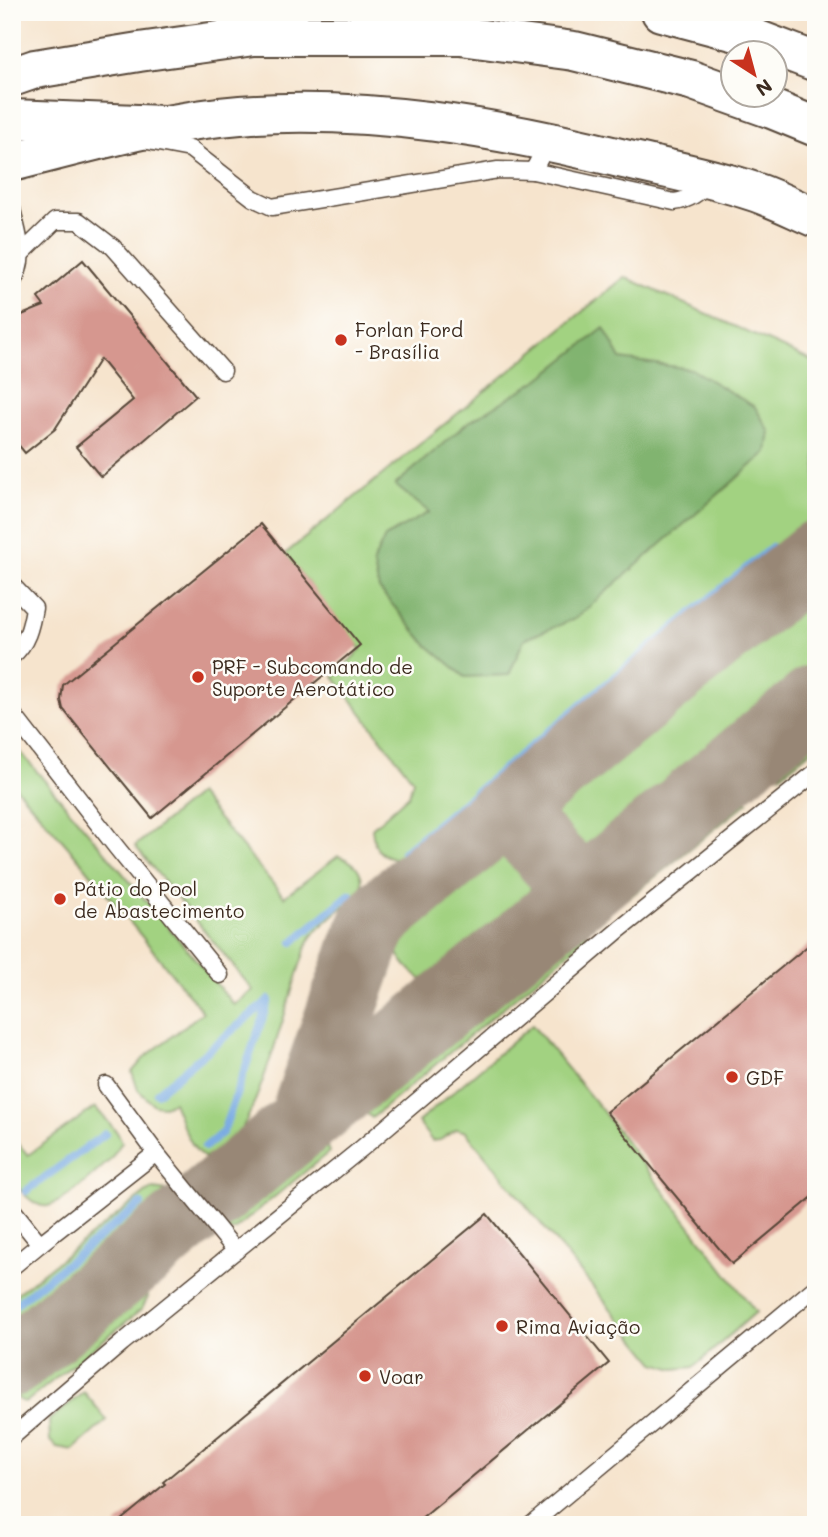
<svg xmlns="http://www.w3.org/2000/svg" width="828" height="1537" font-family="Mali,sans-serif">
<style>
.green{fill:#a2d281;stroke:#6e7e50;stroke-width:2}
.forest{fill:#81b46f;stroke:#5e6f46;stroke-width:2}
.lines{fill:none;stroke-linecap:round;stroke-linejoin:round}
.stream{stroke:#76a9e2;stroke-width:8}
.taxiway{stroke:#988776;stroke-width:70}
.building{fill:#d6978f}
.service-casing{stroke:#574638;stroke-width:19}
.tertiary-casing{stroke:#574638;stroke-width:42}
.primary-casing{stroke:#574638;stroke-width:42}
.service{stroke:#fff;stroke-width:16}
.tertiary{stroke:#fff;stroke-width:38}
.primary{stroke:#fff;stroke-width:38}
.poi-dot{fill:#c8321e;stroke:#fdfcf7;stroke-width:2.5}
.labels{text-anchor:middle;dominant-baseline:central;stroke-width:5;stroke-linejoin:round;paint-order:stroke}
.poi-label{font-size:19px;fill:#3b2a1e;stroke:#fdfcf7;text-anchor:start}
</style>
<rect width="100%" height="100%" fill="#fdfcf7"/>
<filter id="ink" filterUnits="userSpaceOnUse"><feTurbulence type="fractalNoise" baseFrequency=".0143" numOctaves="2"/><feDisplacementMap in="SourceGraphic" scale="14" xChannelSelector="R" yChannelSelector="G"/><feConvolveMatrix kernelMatrix="1 2 1 2 8 2 1 2 1" color-interpolation-filters="sRGB"/></filter>
<filter id="wash" filterUnits="userSpaceOnUse"><feTurbulence type="fractalNoise" baseFrequency=".00686" numOctaves="4" result="noise"/><feDisplacementMap in="SourceGraphic" scale="28" xChannelSelector="R" yChannelSelector="G"/><feGaussianBlur stdDeviation="1.57" result="paint"/><feColorMatrix in="noise" values="0 0 0 0 0 0 0 0 0 0 0 0 0 0 0 0 0 1.4 0 .05"/><feComposite in="paint" operator="in"/></filter>
<g filter="url(#wash)">
<rect width="100%" height="100%" fill="#f6e4cd"/>
<g class="green">
<path d="M625,277L816,363V516L401,859C379,857 374,850 372,828L409,795L413,780L334,677L361,649L285,554Z"/>
<path d="M816,578V670L630,825C622,831 612,840 603,843C567,854 537,831 555,794C561,783 571,773 578,763Z"/>
<path d="M816,717V747L781,775C786,751 792,730 816,717Z"/>
<path d="M12,742L234,1005L253,990L135,846L198,794L284,897L338,856C356,862 364,871 362,891C350,902 319,925 311,937C293,965 251,1178 204,1157C191,1151 179,1116 173,1102L164,1106L154,1105L138,1090L132,1072L145,1057L203,1012L83,864L12,783Z"/>
<path d="M737,796L748,802L629,898L625,895L621,883C630,864 700,810 721,800C726,797 731,797 737,796Z"/>
<path d="M504,853C538,863 534,885 524,914L453,973L439,979L426,982C407,970 386,949 399,925C407,911 422,901 434,891C454,874 477,856 504,853Z"/>
<path d="M574,922L585,926L587,937L372,1118L365,1112L369,1099L376,1087L554,935Z"/>
<path d="M532,1025L601,1109L756,1312L694,1367L674,1369L655,1363L466,1132L457,1129L440,1140L432,1141L418,1122Z"/>
<path d="M95,1107L117,1132L122,1142L110,1160C94,1174 67,1201 48,1206C36,1209 14,1187 12,1176C10,1164 12,1149 12,1137L28,1155Z"/>
<path d="M321,1144L327,1147L329,1152L234,1230L228,1231L223,1224C233,1198 294,1150 321,1144Z"/>
<path d="M153,1189L167,1191L171,1198L12,1333V1297L148,1191Z"/>
<path d="M141,1285L147,1287L148,1297L142,1309L25,1403L17,1398L16,1388L22,1380Z"/>
<path d="M84,1392L107,1420L73,1450L57,1447L50,1441L49,1420Z"/>
</g>
<path class="forest" d="M604,328L621,359L691,369L755,407L770,432L767,452L575,619L524,639L509,675L465,677L426,644L379,589L373,562L385,537L429,512L395,485L466,424L541,378Z"/>
<g class="lines">
<g class="stream">
<path d="M403,852L772,547"/>
<path d="M293,942L350,894"/>
<path d="M157,1093L269,1000L223,1132L205,1147"/>
<path d="M26,1191L105,1134"/>
<path d="M12,1307L141,1204"/>
</g>
<g class="taxiway">
<path d="M491,823C540,813 550,893 598,876"/>
<path d="M303,1121L365,944L374,924L386,910L816,555"/>
<path d="M12,1362L816,699"/>
</g>
</g>
<g id="blocks">
<g class="building">
<path d="M83,260L196,396L101,477L76,447L133,400L100,359L55,429L25,453L12,437V319L44,306L38,298Z"/>
<path d="M261,524L360,645L152,818L63,709L61,700L63,685Z"/>
<path d="M816,939V1194L732,1264L606,1112Z"/>
<path d="M487,1214L609,1363L414,1525H115L165,1484L163,1482Z"/>
</g>
</g>
</g>
<g filter="url(#ink)">
<use href="#blocks" fill-opacity="0" stroke="#574638" stroke-width="2"/>
<g class="lines">
<defs>
<g id="service">
<path d="M148,141L190,149L253,198L272,207L498,170L533,171L549,141"/>
<path d="M533,171L674,202C690,200 698,193 710,182"/>
<path d="M12,209C18,236 28,258 12,283"/>
<path d="M22,253L55,221H79L113,247L223,371"/>
<path d="M12,585L34,608C31,626 27,644 12,656"/>
<path d="M12,713L117,848L220,975"/>
<path d="M106,1085L156,1153L236,1251"/>
<path d="M12,1209L40,1244L156,1153"/>
<path d="M12,1267L40,1244"/>
<path d="M12,1437L122,1343L362,1148L620,929L816,772"/>
<path d="M530,1525L816,1287"/>
</g>
<path id="tertiary" d="M12,162C88,143 163,121 240,115C369,105 499,128 624,159C666,169 711,177 752,191C774,198 795,209 816,218"/>
<g id="primary">
<path d="M661,12L740,33L816,62"/>
<path d="M12,77L35,69L139,52L254,36H461L574,51L691,80L772,109L816,127"/>
<path d="M12,119L163,125"/>
</g>
</defs>
<use href="#service" class="service-casing"/>
<use href="#tertiary" class="tertiary-casing"/>
<use href="#primary" class="primary-casing"/>
<use href="#service" class="service"/>
<use href="#tertiary" class="tertiary"/>
<use href="#primary" class="primary"/>
</g>
</g>
<g class="poi-dot">
<circle cx="341" cy="340" r="7"/>
<circle cx="198" cy="677" r="7"/>
<circle cx="60" cy="899" r="7"/>
<circle cx="732" cy="1077" r="7"/>
<circle cx="502" cy="1326" r="7"/>
<circle cx="365" cy="1376" r="7"/>
</g>
<g class="labels">
<g class="poi-label">
<text x="355" y="329">Forlan Ford<tspan x="355" dy="22">- Brasília</tspan></text>
<text x="212" y="666">PRF - Subcomando de<tspan x="212" dy="22">Suporte Aerotático</tspan></text>
<text x="74" y="888">Pátio do Pool<tspan x="74" dy="22">de Abastecimento</tspan></text>
<text x="746" y="1077">GDF</text>
<text x="516" y="1326">Rima Aviação</text>
<text x="379" y="1376">Voar</text>
</g>
</g>
<rect width="828" height="1537" fill="none" stroke="#fdfcf7" stroke-width="42"/>
<g transform="translate(754 74) rotate(144)"><circle r="33" fill="#fdfcf7" stroke="#afa8a0" stroke-width="2"/>
<path d="M0-5L12 26L0 18L-12 26Z" fill="#c8321e"/>
<text y="-10" font-size="19" font-weight="bold" text-anchor="middle" fill="#3b2a1e">N</text>
</g>
</svg>
